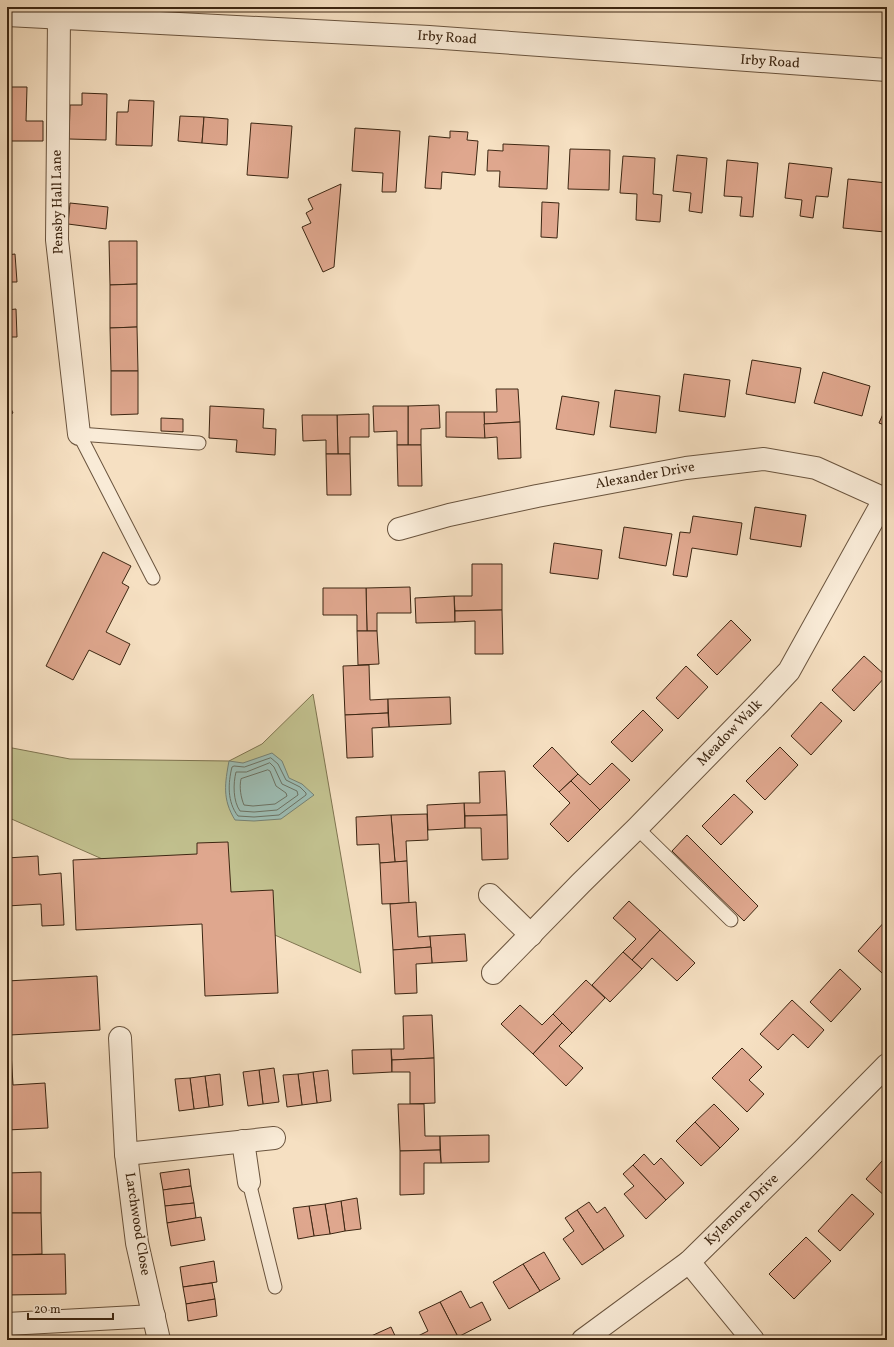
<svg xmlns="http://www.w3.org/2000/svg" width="894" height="1347" font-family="Vollkorn,serif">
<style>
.green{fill:#c2c18f;stroke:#7f7450}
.water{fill:#9dbdb4;stroke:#768173}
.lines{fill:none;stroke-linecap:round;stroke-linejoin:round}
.shore{stroke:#6c7263;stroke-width:1}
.building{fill:#dfa78e;stroke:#3c2612}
.service-casing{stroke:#6a543e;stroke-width:15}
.minor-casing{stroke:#6a543e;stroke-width:24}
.tertiary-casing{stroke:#6a543e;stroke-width:24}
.service{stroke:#f9ebd7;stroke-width:13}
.minor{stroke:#f9ebd7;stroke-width:22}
.tertiary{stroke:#f9ebd7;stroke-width:22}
.labels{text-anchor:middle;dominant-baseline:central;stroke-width:4;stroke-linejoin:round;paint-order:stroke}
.street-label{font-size:14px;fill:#3c2612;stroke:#f9ebd7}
</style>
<rect width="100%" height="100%" fill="#f6e0c2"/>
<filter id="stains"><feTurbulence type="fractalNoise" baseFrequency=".005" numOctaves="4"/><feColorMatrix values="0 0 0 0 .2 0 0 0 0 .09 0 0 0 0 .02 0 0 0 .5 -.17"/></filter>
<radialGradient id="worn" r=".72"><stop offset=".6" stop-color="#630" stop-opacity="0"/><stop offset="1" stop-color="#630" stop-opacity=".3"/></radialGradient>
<path class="green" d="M313,694L361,973L7,817V747L70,759L229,761L262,744Z"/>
<path class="water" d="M272,753L282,761L289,778L302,784L314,795L281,819L254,821L235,820C222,799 225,783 229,761L243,763Z"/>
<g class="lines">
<g class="shore">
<path d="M271,758L278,764L286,780L300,787L306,793V795L279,815L254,817L238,816C227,802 228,783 232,767L234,766L244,767Z"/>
<path d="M270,763L274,767L282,784L297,791L298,795L277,810L254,812L240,811C233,801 233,784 236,772H246Z"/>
<path d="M268,770L270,771L276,786L286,793L287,796L275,804L253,806L244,805C241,798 239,787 241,779Z"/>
</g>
</g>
<g class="building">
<path d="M7,87H27L26,121H43V141H7Z"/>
<path d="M82,93L107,94L106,140L69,139L70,105H82Z"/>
<path d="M129,100L154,101L152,146L116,145L117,112H128Z"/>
<path d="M180,116L204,117L202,143L178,141Z"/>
<path d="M204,117L228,119L227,145L202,143Z"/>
<path d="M251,123L292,126L288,178L247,175Z"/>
<path d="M355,128L400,131L396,192H382L383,173L352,171Z"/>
<path d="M450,131L468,132L467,140L478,141L475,175L442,172L441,189L425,188L429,136L450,138Z"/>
<path d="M503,144L549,146L547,189L499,187L500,171H487L488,150L503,151Z"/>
<path d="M570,149L610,150L609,190L568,189Z"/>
<path d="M677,155L707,158L702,213L689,211L691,193L673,191Z"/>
<path d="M623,156L655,158L653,194L662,195L660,222L636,220L637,194L620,193Z"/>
<path d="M727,160L758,163L753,217L740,216L742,197L724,196Z"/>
<path d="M789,163L832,168L828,197L816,196L813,218L800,216L802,200L785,198Z"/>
<path d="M848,179L887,183V246L883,245L885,232L843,228Z"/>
<path d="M341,184L334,267L323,272L302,227L311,223L306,213L313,209L308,199Z"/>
<path d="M542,202L559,203L557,238L541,237Z"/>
<path d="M70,203L108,207L106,229L68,224Z"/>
<path d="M109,241H137V284L110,285Z"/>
<path d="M15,254L17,282H7V255Z"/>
<path d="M137,284V327L110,328V285Z"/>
<path d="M16,309L17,337H7V310Z"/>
<path d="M137,327L138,371H111L110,328Z"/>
<path d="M752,360L801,368L795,403L746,394Z"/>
<path d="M111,371H138V414L111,415Z"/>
<path d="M823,372L870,386L862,416L814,403Z"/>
<path d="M684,374L730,380L725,417L679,411Z"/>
<path d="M496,389H518L520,422L484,424V412H497Z"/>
<path d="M615,390L660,396L656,433L610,427Z"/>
<path d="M562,396L599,402L594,435L556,429Z"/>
<path d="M7,401L13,413L7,416Z"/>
<path d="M439,405L440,428L421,429V445H408V406Z"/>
<path d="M887,405V426L879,423Z"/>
<path d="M210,406L264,409L263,428L276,429L275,455L236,452L237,440L209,438Z"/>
<path d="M373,406H408V445H397V431L374,432Z"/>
<path d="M446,412H484L485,438L446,437Z"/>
<path d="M369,414V437H350V454H338L337,415Z"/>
<path d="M302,415H337L338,454H326V440L303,441Z"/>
<path d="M161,418L183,419V432L161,431Z"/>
<path d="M520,422L521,458L498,459L497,437L485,438L484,424Z"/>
<path d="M397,445H421L422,486H398Z"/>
<path d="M326,454H350L351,495H327Z"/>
<path d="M755,507L806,515L801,547L750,539Z"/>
<path d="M693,516L742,523L737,555L692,548L687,577L673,575L680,532L690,533Z"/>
<path d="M624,527L672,534L666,566L619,558Z"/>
<path d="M554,543L602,550L598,579L550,573Z"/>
<path d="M103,552L131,566L122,583L129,587L106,632L130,644L120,665L89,650L73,680L46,666Z"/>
<path d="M472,564H502V610L455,611L454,596H472Z"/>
<path d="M410,587L411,613H377V631H367L366,588Z"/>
<path d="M323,588H366L367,631H357V615H323Z"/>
<path d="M454,596L455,622L416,623L415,598Z"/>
<path d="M502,610L503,654H475V621L455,622V611Z"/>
<path d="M731,620L751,640L717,675L697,655Z"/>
<path d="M357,631H377L379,664L358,665Z"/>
<path d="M864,656L886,676L854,711L832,690Z"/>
<path d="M369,665L370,700L388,699V713L345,715L343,666Z"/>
<path d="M686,666L708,687L678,719L656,698Z"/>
<path d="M450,697L451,724L389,727L388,699Z"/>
<path d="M821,702L842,721L811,755L791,736Z"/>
<path d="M643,710L663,730L632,762L611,742Z"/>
<path d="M388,713L389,727L372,728L373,757L347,758L345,715Z"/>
<path d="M552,747L578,774L559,792L533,766Z"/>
<path d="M780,747L798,765L765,800L746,781Z"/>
<path d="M612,763L630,780L600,810L571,781L578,774L590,785Z"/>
<path d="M505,771L507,815L465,816L464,803H480L479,772Z"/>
<path d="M571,781L600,810L568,842L550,824L570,803L559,792Z"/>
<path d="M734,794L753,812L721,845L702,826Z"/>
<path d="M464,803L465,828L428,830L427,805Z"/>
<path d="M427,814L428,840L406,841L407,861L395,862L391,815Z"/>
<path d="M391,815L395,862L380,863L379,844L357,845L356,817Z"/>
<path d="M507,815L508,859L482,860L481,828H465V816Z"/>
<path d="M687,835L758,906L744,921L672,851Z"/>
<path d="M228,842L231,892L273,890L278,993L205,996L202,924L76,930L73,860L197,854V843Z"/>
<path d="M38,856L39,875L61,873L64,925L42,926L41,904L7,906V858Z"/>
<path d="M407,861L409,903L382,904L380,863Z"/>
<path d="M629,901L660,930L632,960L623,952L636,939L613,918Z"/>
<path d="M416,902L418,937L430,936L431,947L393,950L390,904Z"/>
<path d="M887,919V968L882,973L858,951Z"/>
<path d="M660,930L695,963L677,981L652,958L642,969L632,960Z"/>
<path d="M465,934L467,961L432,963L430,936Z"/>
<path d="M431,947L432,963L416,964L417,993L395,994L393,950Z"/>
<path d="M623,952L642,969L610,1002L592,985Z"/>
<path d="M840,969L861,989L831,1022L810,1002Z"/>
<path d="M97,976L100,1030L10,1035L13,1085L45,1083L48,1128L7,1130V981Z"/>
<path d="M586,980L605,998L572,1033L553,1014Z"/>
<path d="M792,1000L824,1030L808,1048L793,1034L778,1050L760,1034Z"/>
<path d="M520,1005L542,1025L553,1014L562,1023L533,1054L501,1024Z"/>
<path d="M432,1015L434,1058L392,1060L391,1049H404L403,1016Z"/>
<path d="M562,1023L572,1033L559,1046L583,1068L566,1086L533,1054Z"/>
<path d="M742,1048L762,1067L749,1080L764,1094L747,1112L712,1078Z"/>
<path d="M391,1049L392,1072L353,1074L352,1050Z"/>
<path d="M434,1058L435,1103L410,1104V1072H392V1060Z"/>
<path d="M274,1068L279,1102L263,1104L259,1070Z"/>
<path d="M259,1070L263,1104L248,1106L243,1072Z"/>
<path d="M328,1070L331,1101L317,1103L313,1072Z"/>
<path d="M313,1072L317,1103L302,1105L298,1074Z"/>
<path d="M220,1074L223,1105L209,1107L205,1076Z"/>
<path d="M298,1074L302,1105L287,1107L283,1075Z"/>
<path d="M205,1076L209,1107L194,1109L190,1078Z"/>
<path d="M190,1078L194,1109L179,1111L175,1079Z"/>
<path d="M398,1104H424L425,1136H440V1150L400,1151Z"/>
<path d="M714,1104L739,1129L720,1148L695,1122Z"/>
<path d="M695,1122L720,1148L701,1166L676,1141Z"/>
<path d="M489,1135V1162L441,1163L440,1136Z"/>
<path d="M440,1150L441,1163H424V1194L400,1195V1151Z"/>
<path d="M644,1154L654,1165L661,1158L684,1183L666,1200L633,1165Z"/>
<path d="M882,1161L887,1166V1198L866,1179Z"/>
<path d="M633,1165L666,1200L646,1219L624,1194L634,1186L623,1174Z"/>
<path d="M189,1169L191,1186L163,1190L160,1173Z"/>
<path d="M41,1172V1213H7V1173Z"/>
<path d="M191,1186L194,1203L165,1206L163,1190Z"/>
<path d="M852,1194L874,1214L840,1251L818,1231Z"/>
<path d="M357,1198L361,1229L345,1231L341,1201Z"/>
<path d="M341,1201L345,1231L330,1234L325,1204Z"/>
<path d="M589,1202L597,1213L605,1207L624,1236L604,1250L577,1210Z"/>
<path d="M194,1203L196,1218L167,1223L165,1206Z"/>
<path d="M325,1204L330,1234L314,1236L309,1206Z"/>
<path d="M309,1206L314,1236L298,1239L293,1208Z"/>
<path d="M577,1210L604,1250L582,1265L563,1239L574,1231L565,1218Z"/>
<path d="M7,1213H41L42,1254L7,1255Z"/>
<path d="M201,1217L205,1240L171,1246L167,1223Z"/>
<path d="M806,1237L831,1261L794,1299L769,1274Z"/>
<path d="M544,1252L560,1279L540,1291L523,1264Z"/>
<path d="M65,1254L66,1294L7,1295V1255Z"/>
<path d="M214,1261L217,1282L183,1287L180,1267Z"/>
<path d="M523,1264L540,1291L509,1309L493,1282Z"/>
<path d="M212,1283L215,1299L186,1304L183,1287Z"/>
<path d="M461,1291L470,1308L482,1302L491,1320L458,1337L440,1302Z"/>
<path d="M215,1299L217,1316L188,1321L186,1304Z"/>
<path d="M440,1302L458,1337L451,1340H420L418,1336L428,1331L419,1312Z"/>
<path d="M391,1327L397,1340H371L369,1337Z"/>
</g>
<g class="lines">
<defs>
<g id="service">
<path d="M79,434L153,578"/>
<path d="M79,434L199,443"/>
<path d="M637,828L731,920"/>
<path d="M249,1182L275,1287"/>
</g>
<g id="minor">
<path d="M59,18L57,240L79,434"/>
<path d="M399,529L449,515L537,496L686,468L764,459L816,468L887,500"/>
<path d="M490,895L531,935"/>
<path d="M493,973L581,883L637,828L761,701L789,671L885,498"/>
<path d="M120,1038L126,1154L137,1243L159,1340"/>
<path d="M243,1141L249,1182"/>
<path d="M126,1154L274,1138"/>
<path d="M689,1262L753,1340"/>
<path d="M7,1324L154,1316"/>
</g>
<g id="tertiary">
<path d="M7,15L429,37L887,70"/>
<path d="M583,1340L689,1262L803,1150L887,1065"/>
</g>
</defs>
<use href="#service" class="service-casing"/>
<use href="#minor" class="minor-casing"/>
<use href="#tertiary" class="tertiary-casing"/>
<use href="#service" class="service"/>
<use href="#minor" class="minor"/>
<use href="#tertiary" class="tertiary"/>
</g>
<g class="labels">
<g class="street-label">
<text transform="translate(447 38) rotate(4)">Irby Road</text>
<text transform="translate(770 62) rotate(4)">Irby Road</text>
<text transform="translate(58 202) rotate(-91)">Pensby Hall Lane</text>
<text transform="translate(645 476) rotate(-10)">Alexander Drive</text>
<text transform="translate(730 733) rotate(-46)">Meadow Walk</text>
<text transform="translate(742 1210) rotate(-44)">Kylemore Drive</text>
<text transform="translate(137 1224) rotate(81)">Larchwood Close</text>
</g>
</g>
<rect width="894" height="1347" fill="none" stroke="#f6e0c2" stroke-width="24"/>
<rect x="8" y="8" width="878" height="1331" fill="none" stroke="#3c2612" stroke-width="2"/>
<rect x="12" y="12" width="870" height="1323" fill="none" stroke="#3c2612"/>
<path d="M28 1313v6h85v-6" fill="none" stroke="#3c2612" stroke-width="2"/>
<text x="34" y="1313" font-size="12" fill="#3c2612" stroke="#f9ebd7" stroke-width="3" paint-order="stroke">20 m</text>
<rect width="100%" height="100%" filter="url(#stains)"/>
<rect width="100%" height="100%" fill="url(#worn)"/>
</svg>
